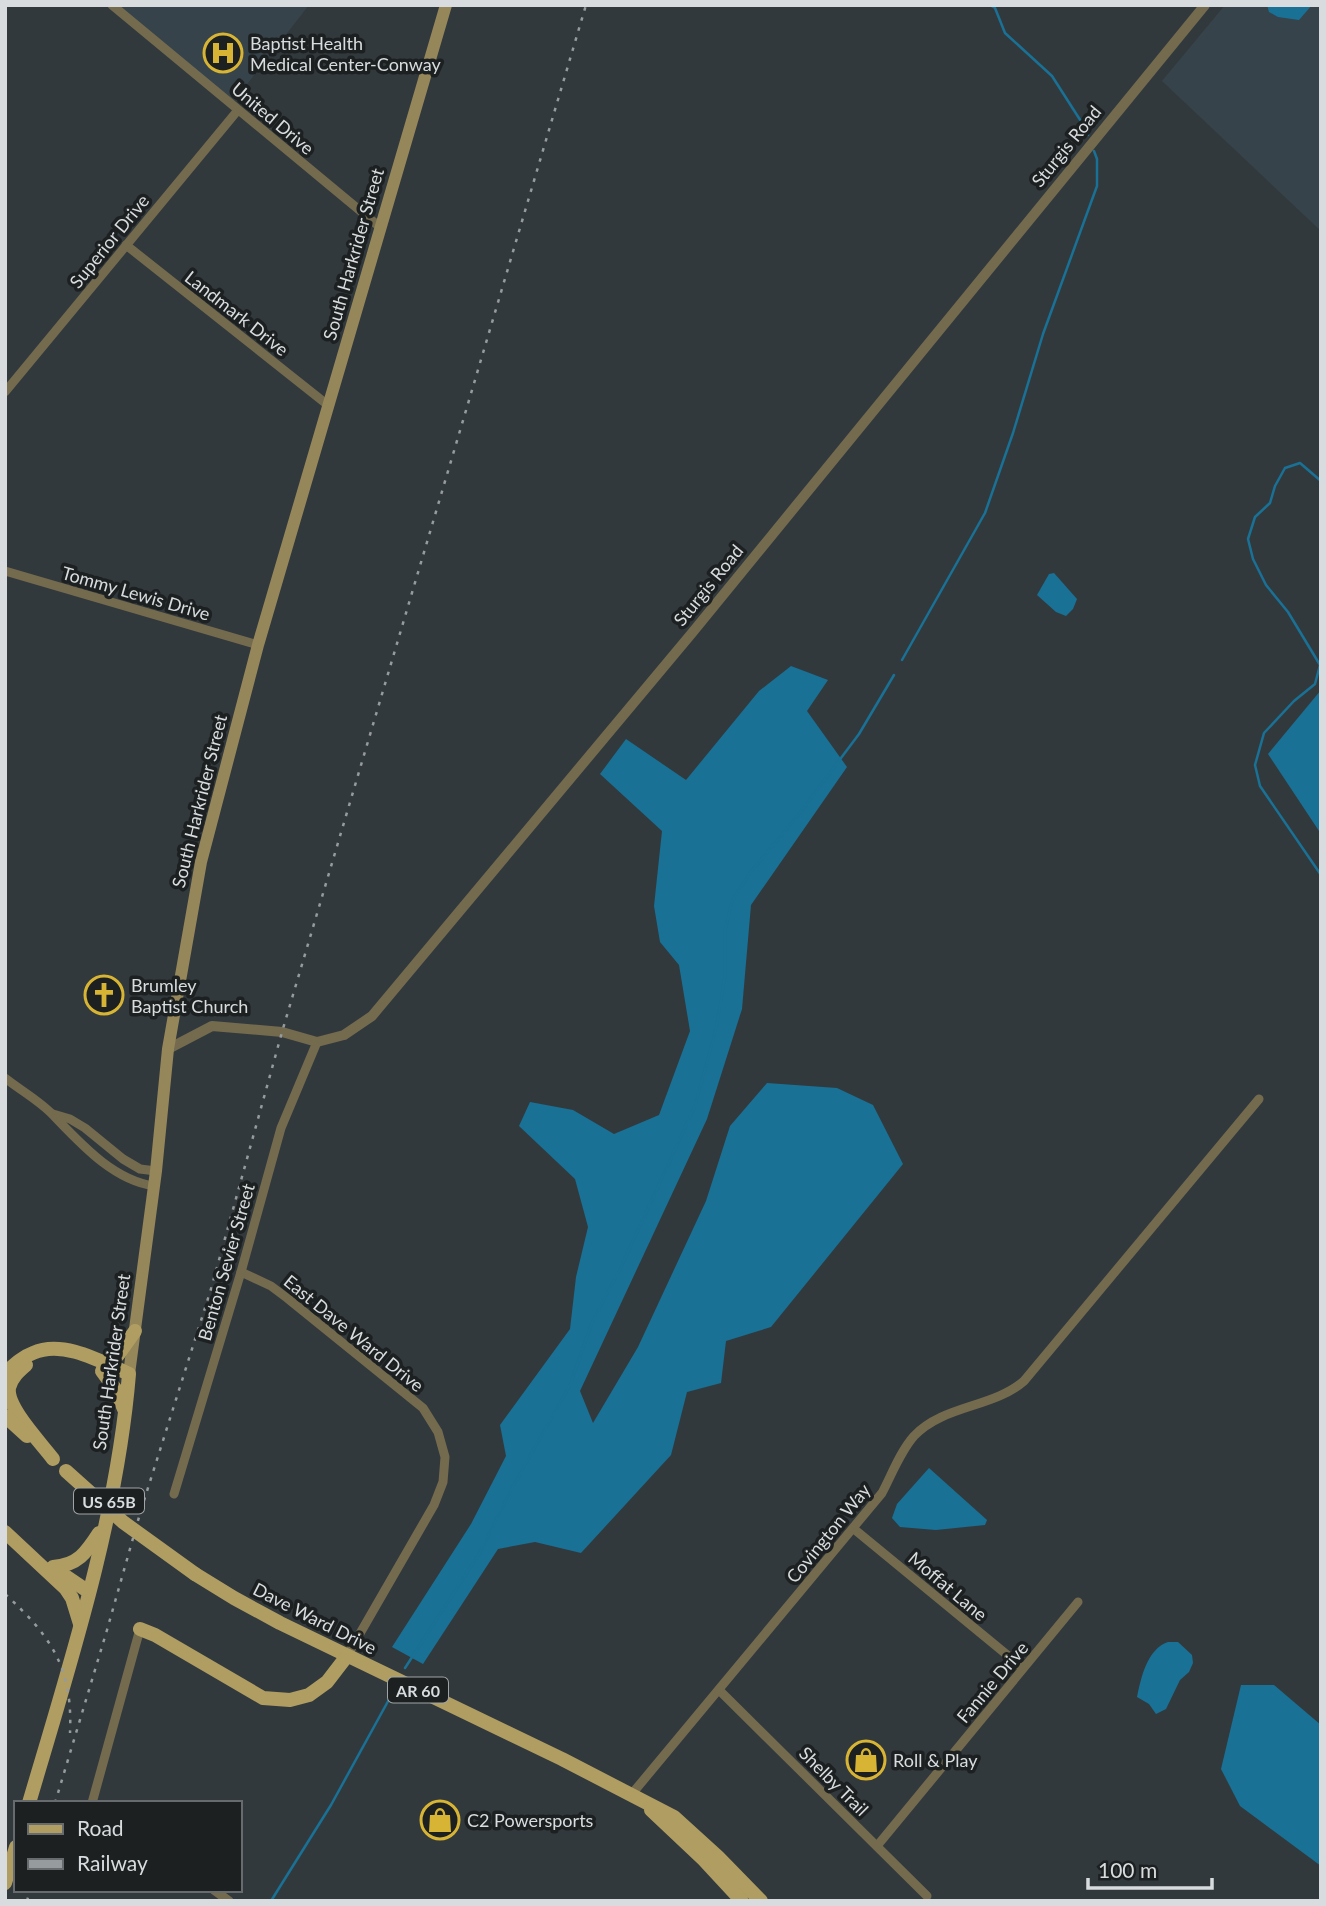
<svg xmlns="http://www.w3.org/2000/svg" width="1326" height="1906" font-family="Lato,sans-serif">
<style>
.built{fill:#36434b}
.forest{fill:#197195}
.lines{fill:none;stroke-linecap:round;stroke-linejoin:round}
.stream{stroke:#197195;stroke-width:2.5}
.minor{stroke:#746b4f;stroke-width:9}
.tertiary{stroke:#746b4f;stroke-width:10}
.secondary{stroke:#96875a;stroke-width:12}
.primary{stroke:#b09d61;stroke-width:14}
.rail{stroke:#969b9e;stroke-width:2.5;stroke-dasharray:3.5 7;stroke-linecap:butt}
.primary-bridge{stroke:#b09d61;stroke-width:14}
.labels{text-anchor:middle;dominant-baseline:central;stroke-width:7;stroke-linejoin:round;paint-order:stroke}
.shield{fill:#1d2021;stroke:#a0a4a5;stroke-width:2}
.shield-label{font-size:16px;font-weight:bold;fill:#d8dcde}
.poi-label{font-size:18px;fill:#d8dcde;stroke:#1d2021;text-anchor:start}
.street-label{font-size:18px;fill:#d8dcde;stroke:#1d2021}
</style>
<rect width="100%" height="100%" fill="#32393d"/>
<g class="built">
<path d="M116,5H309L234,101Z"/>
<path d="M1225,5H1321V231L1162,81Z"/>
</g>
<g class="forest">
<path d="M1267,5H1312L1299,20L1278,17L1269,12Z"/>
<path d="M1054,573L1077,599L1073,609L1066,616L1056,612L1037,595L1049,574Z"/>
<path d="M791,666L828,680L807,711L847,767L751,905L742,1009L707,1119L580,1391L593,1423L638,1347L706,1201L730,1126L767,1083L837,1088L873,1105L903,1164L771,1327L726,1341L721,1383L687,1392L671,1455L581,1553L535,1542L498,1549L423,1664L392,1647L471,1524L506,1456L500,1425L570,1329L576,1277L588,1227L575,1179L519,1126L530,1102L573,1110L614,1134L659,1115L690,1031L679,965L660,942L654,906L662,831L600,774L626,739L686,780L759,691Z"/>
<path d="M1321,690V834L1268,754Z"/>
<path d="M929,1468L987,1520L985,1525L936,1530L900,1527L892,1518L897,1504Z"/>
<path d="M1168,1642H1178L1192,1655L1193,1663L1189,1672L1180,1680L1166,1709L1156,1714L1149,1704L1137,1697C1141,1678 1147,1649 1168,1642Z"/>
<path d="M1241,1685H1274L1321,1725V1866L1240,1806L1221,1769Z"/>
</g>
<g class="lines">
<g class="stream">
<path d="M990,5L995,8L1005,33L1052,76L1084,126L1088,135"/>
<path d="M1321,481L1300,463L1285,468L1275,486L1270,503L1255,517L1248,539L1253,559L1266,585L1288,612L1320,665L1315,684L1294,701L1264,733L1255,765L1260,786L1321,875"/>
<path d="M902,660L985,513L1013,433L1043,334L1097,186V159L1094,151"/>
<path d="M405,1668L479,1554L511,1490L570,1385L592,1323L621,1267L695,1106L716,1029L725,976V931L732,901L750,873L796,818L859,734L894,675"/>
<path d="M271,1901L331,1805L392,1694"/>
</g>
<g class="minor">
<path d="M112,5L381,228"/>
<path d="M126,245L329,406"/>
<path d="M5,392L238,110"/>
<path d="M5,571L258,645"/>
<path d="M5,1078C20,1090 40,1101 53,1115C81,1144 113,1180 154,1186"/>
<path d="M53,1114L70,1119L85,1128L123,1159L140,1169L156,1171"/>
<path d="M241,1272L271,1286L287,1298L423,1408L438,1432L445,1457L443,1482L434,1505L347,1656"/>
<path d="M174,1494L241,1272L281,1128L317,1042"/>
<path d="M854,1529L1023,1668"/>
<path d="M719,1690L927,1896"/>
<path d="M631,1795L882,1493C892,1474 900,1452 914,1436C943,1405 993,1408 1024,1381L1259,1099"/>
<path d="M92,1803L140,1629"/>
<path d="M877,1846L1078,1602"/>
<path d="M214,1890L229,1901"/>
</g>
<path class="tertiary" d="M168,1049L212,1026L282,1032L317,1042L344,1035L372,1016L692,633L1205,5"/>
<path class="secondary" d="M129,1374L156,1171L168,1049L201,862L258,645L446,5"/>
<g class="primary">
<path d="M103,1363L118,1355L135,1331"/>
<path d="M26,1365C19,1371 11,1378 9,1388C6,1407 41,1443 53,1459"/>
<path d="M102,1371L116,1390L124,1409"/>
<path d="M5,1373C14,1365 22,1357 33,1353C63,1339 102,1362 129,1374C117,1519 70,1664 29,1803"/>
<path d="M5,1416L27,1436"/>
<path d="M5,1532L66,1589L72,1598L80,1624"/>
<path d="M53,1567C78,1565 86,1553 99,1533"/>
<path d="M58,1571L89,1592"/>
<path d="M195,1574L234,1598L280,1623L562,1759L674,1817L718,1857L761,1901"/>
<path d="M140,1629L155,1635L263,1698L290,1700L309,1695L327,1682L347,1656"/>
<path d="M651,1810L704,1860L742,1901"/>
<path d="M5,1883L16,1847"/>
</g>
<g class="rail">
<path d="M5,1594C51,1636 73,1668 70,1733"/>
<path d="M55,1803L107,1630L141,1510L211,1289L282,1032L586,5"/>
<path d="M27,1901L30,1890"/>
</g>
<path class="primary-bridge" d="M66,1471L123,1522L195,1574"/>
</g>
<defs>
<symbol id="hospital-ring" viewBox="-11 -11 22 22"><circle r="9.5" fill="#1d2021" stroke="#d8b434" stroke-width="1.5"/><path d="M-5-5h3v3.5h4V-5h3V5h-3V1.5h-4V5h-3Z" fill="#d8b434"/></symbol>
<symbol id="church-ring" viewBox="-11 -11 22 22"><circle r="9.5" fill="#1d2021" stroke="#d8b434" stroke-width="1.5"/><path d="M-1.2-6h2.4v3.5h3.3v2.4h-3.3V6h-2.4V-.1h-3.3v-2.4h3.3Z" fill="#d8b434"/></symbol>
<symbol id="shop-ring" viewBox="-11 -11 22 22"><circle r="9.5" fill="#1d2021" stroke="#d8b434" stroke-width="1.5"/><path d="M-5-2.5h2.3a2.7 3.5 0 0 1 5.4 0H5L5.5 6h-11ZM-1.5-2.5h3a1.5 2.3 0 0 0-3 0Z" fill="#d8b434"/></symbol>
</defs>
<g fill-rule="evenodd">
<use href="#hospital-ring" x="201" y="31" width="44" height="44"/>
<use href="#church-ring" x="82" y="973" width="44" height="44"/>
<use href="#shop-ring" x="844" y="1738" width="44" height="44"/>
<use href="#shop-ring" x="418" y="1798" width="44" height="44"/>
</g>
<g class="labels">
<g class="shield">
<rect x="74" y="1488.5" width="70" height="25" rx="5"/>
<rect x="388" y="1677.5" width="60" height="25" rx="5"/>
</g>
<g class="shield-label">
<text x="109" y="1501">US 65B</text>
<text x="418" y="1690">AR 60</text>
</g>
<g class="poi-label">
<text x="250" y="43">Baptist Health<tspan x="250" dy="21">Medical Center-Conway</tspan></text>
<text x="131" y="985">Brumley<tspan x="131" dy="21">Baptist Church</tspan></text>
<text x="893" y="1760">Roll &amp; Play</text>
<text x="467" y="1820">C2 Powersports</text>
</g>
<g class="street-label">
<text transform="translate(273 118) rotate(40)">United Drive</text>
<text transform="translate(1066 146) rotate(-51)">Sturgis Road</text>
<text transform="translate(109 241) rotate(-51)">Superior Drive</text>
<text transform="translate(353 254) rotate(-74)">South Harkrider Street</text>
<text transform="translate(237 313) rotate(38)">Landmark Drive</text>
<text transform="translate(708 585) rotate(-51)">Sturgis Road</text>
<text transform="translate(136 593) rotate(16)">Tommy Lewis Drive</text>
<text transform="translate(199 801) rotate(-76)">South Harkrider Street</text>
<text transform="translate(226 1262) rotate(-74)">Benton Sevier Street</text>
<text transform="translate(354 1333) rotate(39)">East Dave Ward Drive</text>
<text transform="translate(111 1362) rotate(-82)">South Harkrider Street</text>
<text transform="translate(828 1533) rotate(-51)">Covington Way</text>
<text transform="translate(948 1586) rotate(40)">Moffat Lane</text>
<text transform="translate(315 1618) rotate(27)">Dave Ward Drive</text>
<text transform="translate(992 1682) rotate(-50)">Fannie Drive</text>
<text transform="translate(834 1781) rotate(45)">Shelby Trail</text>
</g>
</g>
<rect width="1326" height="1906" fill="none" stroke="#d8dcde" stroke-width="14"/>
<rect x="14" y="1801" width="228" height="91" fill="#1d2021" stroke="#686b6d" stroke-width="2"/>
<rect x="28" y="1824" width="35" height="10" fill="#b09d61" stroke="#686b6d" stroke-width="2"/>
<text x="77" y="1836" font-size="21" fill="#d8dcde">Road</text>
<rect x="28" y="1859" width="35" height="10" fill="#969b9e" stroke="#686b6d" stroke-width="2"/>
<text x="77" y="1871" font-size="21" fill="#d8dcde">Railway</text>
<path d="M1088 1878v10h124v-10" fill="none" stroke="#d8dcde" stroke-width="3.5"/>
<text x="1098" y="1878" font-size="21" fill="#d8dcde" stroke="#1d2021" stroke-width="5" paint-order="stroke">100 m</text>
</svg>
